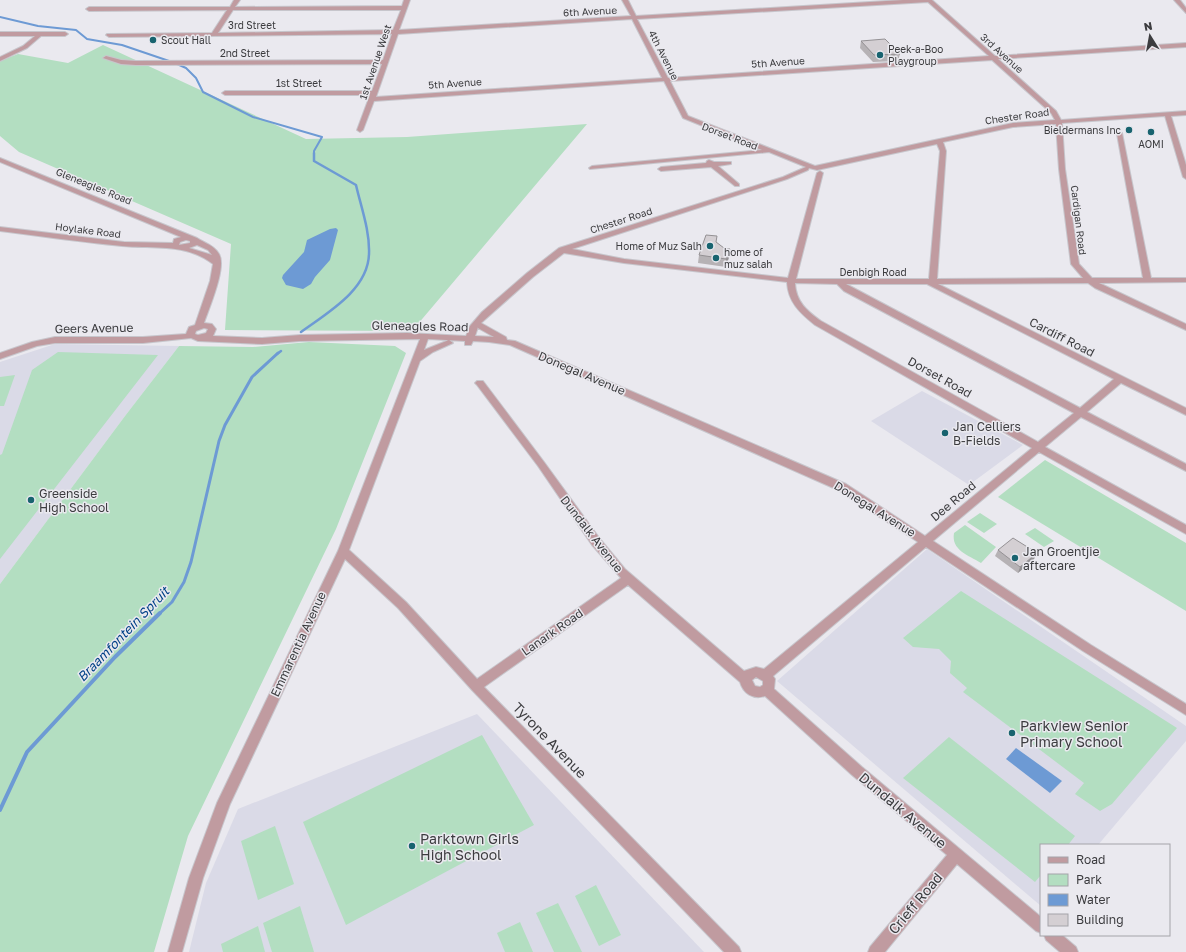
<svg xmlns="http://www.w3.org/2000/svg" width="1186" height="952" font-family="'Golos Text',sans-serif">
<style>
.built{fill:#dadae7}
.green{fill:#b3dec1}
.water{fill:#6d9ad4}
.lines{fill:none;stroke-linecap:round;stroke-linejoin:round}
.stream-far3{stroke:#6d9ad4;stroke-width:2}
.stream-far2{stroke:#6d9ad4;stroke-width:2.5}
.stream-far1{stroke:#6d9ad4;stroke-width:3}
.stream{stroke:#6d9ad4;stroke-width:4}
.minor-casing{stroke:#c7c6cc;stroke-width:2}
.minor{fill:#c09ba0;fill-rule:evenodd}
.wall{fill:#b6b2b5}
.shaded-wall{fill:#949194}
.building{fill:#d4cfd3;stroke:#949194}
.poi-dot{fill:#18636f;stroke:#eae9ef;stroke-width:1.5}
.labels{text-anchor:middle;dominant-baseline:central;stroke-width:3;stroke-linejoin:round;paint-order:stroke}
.far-street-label{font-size:10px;fill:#3c3c3f;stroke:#eae9ef}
.far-poi-label{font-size:10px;fill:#3c3c3f;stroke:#eae9ef;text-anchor:start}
.street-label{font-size:12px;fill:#3c3c3f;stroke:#eae9ef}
.poi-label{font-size:12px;fill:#3c3c3f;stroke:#eae9ef;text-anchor:start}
.water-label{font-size:13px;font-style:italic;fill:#004287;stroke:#eae9ef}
.near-poi-label{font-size:14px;fill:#3c3c3f;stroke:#eae9ef;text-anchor:start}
.near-street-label{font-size:14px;fill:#3c3c3f;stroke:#eae9ef}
</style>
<rect width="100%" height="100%" fill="#eae9ef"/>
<g class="built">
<path d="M55,344L179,346L125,416L0,584V362Z"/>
<path d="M922,391L1023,445L969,485L871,421Z"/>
<path d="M927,549L1186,726V741L1098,845H1041V906L777,681Z"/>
<path d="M477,714L704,952H189L206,883L238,809Z"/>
</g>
<g class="green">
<path d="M103,45L306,139L407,137L587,124L412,331L225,330L231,244L19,152L0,136V61L18,54L68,63Z"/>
<path d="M309,342L395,346L406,353L336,529L188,836L154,952H0V584L125,416L179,346L253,347Z"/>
<path d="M58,352L158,355L0,559V455L2,454L32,370Z"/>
<path d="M15,375L4,406H0V377Z"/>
<path d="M1045,460L1186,543V611L998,497Z"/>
<path d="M980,513L997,524L984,533L967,522Z"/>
<path d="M965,525L996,547L981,563C968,555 951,550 954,533Z"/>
<path d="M1035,528L1054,541L1044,547L1025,534Z"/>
<path d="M961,591L1177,728L1112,804L1100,811L1075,794L1084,783L963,692L967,688L950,673L951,661L939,649L913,647L903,638Z"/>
<path d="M482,735L534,825L346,925L303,822Z"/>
<path d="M949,737L1075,836L1068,845H1041V875L1035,882L903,778Z"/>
<path d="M275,826L294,884L258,900L241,841Z"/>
<path d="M596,885L621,935L599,946L575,896Z"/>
<path d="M558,903L582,952H554L536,913Z"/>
<path d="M300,906L314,952H272L263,923Z"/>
<path d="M520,922L533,952H505L497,933Z"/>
<path d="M258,926L265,952H223L221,944Z"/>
</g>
<g class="water">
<path d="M336,228L338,230L330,260L315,277L311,284L303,289L286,285L282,278L283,275L304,252L307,240L330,229Z"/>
<path d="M1016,748L1062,781L1050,793L1006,759Z"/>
</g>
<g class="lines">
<g class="stream-far3">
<path d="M0,17L38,26L76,30L87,39L122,45L172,62"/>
<path d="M177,64L186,68L196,78L203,92L253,117L322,137L314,151V154"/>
</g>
<g class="stream-far2">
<path d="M301,332C327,313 368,290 369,254C370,231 361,207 356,185L314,161V153"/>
<path d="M277,354L281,351"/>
</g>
<path class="stream-far1" d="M159,614L172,602L184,582L191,562L219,441L225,425L252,377L278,353"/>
<path class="stream" d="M0,810L27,752L115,657L160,613"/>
<defs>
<g id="minor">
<path d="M234,0H240L235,7L402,6L404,0H410L399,30L631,16L622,0H628L636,16L903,0H932L995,56L1186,43V47L998,59L1056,111L1061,120L1186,111V115L1171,116L1186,165V179L1183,177L1165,116L1062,123L1065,169L1079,264L1092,278H1143L1117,134L1122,133L1151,278H1186V282L1099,283L1186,324V330L1095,288L1088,283L938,284L1186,408V415L1121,383L1087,412L1186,464V471L1081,417L1045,447L1186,525V534L1039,452L933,541L1091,645L1186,704V715L1083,651L926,547L773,676L775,679L774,689L862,767L1041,917V933L1036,931L957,864L885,952H868L870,947L947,855L852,775L765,696C753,700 743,693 740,682L628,585L484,687L739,947L741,952H724L472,690L398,608L345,559L230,804L203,878L182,952H168L189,878L217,803L338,551L420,339L300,341L262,344L198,341L191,338L143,343H55L37,346L0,359V353L32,342L55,337H143L186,334L189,327L195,325L210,281L213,264C186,243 154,249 122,246C81,242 41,236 0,231V227L124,242L173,243L174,239L181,237L0,162V158L197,238C204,243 214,245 219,254C227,267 209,308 204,323L212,324L216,329L213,336L262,338L300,335L407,333L466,336L470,326L482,312L527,273L559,248L783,177L806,167L769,152L590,169L589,168L592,166L762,150L683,118L664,81L374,101L363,130L360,132L357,130L370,95H225L222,93L225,91H372L382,64L136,65L121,64L103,58L106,56L121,60L136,61L383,60L392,34L109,37L106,35L107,34L212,33L227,10L89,11L86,9L89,7H230ZM928,2L989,56L668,78L637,19ZM233,10H401L393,30L218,33ZM632,19L662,78L376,97L398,34ZM992,60L1051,113L1055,120L1013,123L815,166L688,116L670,81ZM1056,124L1059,169L1071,264L1083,278L937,279L946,151L943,142L1013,127ZM937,144L940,151L929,279H796L823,173L820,171L817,173L788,278L624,259L572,249L787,179L808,170L809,168L817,170ZM186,240L190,241V243L179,245L180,242ZM197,245L208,250L212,255L189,248ZM564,253L624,263L787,282C788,302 800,313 815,325L1032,448L925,536L846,484L515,341L507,340L506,337L481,323L533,277ZM795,283L837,284L844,291L1074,413L1038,442L821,321C807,311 796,302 795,283ZM846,284H927L1114,379L1080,408ZM478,327V328L494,337L475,336ZM204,328L208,329L206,333L198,335L195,334L196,331ZM428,339L465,341V345H471L473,341L489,342L510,345L838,490L918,542L764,669L756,667L744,671L625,569L600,539L544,462L483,381H477L475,383L477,385L538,466L592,545L621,578L477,679L406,602L349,550L420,361L433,352L453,343L449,340L424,350ZM756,677L763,681V685L760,687L755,686L752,680Z"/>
<path d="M1174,0H1180L1186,8V13Z"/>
<path d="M0,32H65L68,34L65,36H41L27,48L0,61V57L23,46L35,36H0Z"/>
<path d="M709,160L714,162H731V164L718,166L739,184V186H735L711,167L661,171L658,169L661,167L706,163L707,161Z"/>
<path d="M1044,935H1062L1076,947L1078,952H1060L1046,940Z"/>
</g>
</defs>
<use href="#minor" class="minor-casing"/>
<use href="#minor" class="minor"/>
</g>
<g class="wall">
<path d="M861,41L900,54L898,61L873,62L860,48Z"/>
<path d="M717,243L729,257L726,267L698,263L699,255Z"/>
<path d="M998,550L1037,553L1034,559L1018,573L995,556Z"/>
</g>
<g class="shaded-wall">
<path d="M730,249L729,257L726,267V259Z"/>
<path d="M1037,553L1034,559L1018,573L1020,567Z"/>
</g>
<g class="building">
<path d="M885,39L900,54L874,55L861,41Z"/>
<path d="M706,235L717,236L716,242L724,248L730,249L726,259L699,255Z"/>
<path d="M1013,538L1037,553L1020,567L998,550Z"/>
</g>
<g class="poi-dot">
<circle cx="153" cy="40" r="4"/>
<circle cx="880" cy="55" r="4"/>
<circle cx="1129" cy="130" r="4"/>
<circle cx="1151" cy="132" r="4"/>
<circle cx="710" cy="246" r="4"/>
<circle cx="716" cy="258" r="4"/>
<circle cx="945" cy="433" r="4"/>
<circle cx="31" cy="500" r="4"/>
<circle cx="1015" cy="558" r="4"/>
<circle cx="1012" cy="733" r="4"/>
<circle cx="412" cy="846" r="4"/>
</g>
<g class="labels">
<g class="far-street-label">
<text transform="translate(590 11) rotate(-3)">6th Avenue</text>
<text x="252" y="25">3rd Street</text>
<text x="245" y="53">2nd Street</text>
<text transform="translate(1002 53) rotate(42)">3rd Avenue</text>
<text transform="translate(664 55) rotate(63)">4th Avenue</text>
<text transform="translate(375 62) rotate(-71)">1st Avenue West</text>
<text transform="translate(778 62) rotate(-4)">5th Avenue</text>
<text x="299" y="83">1st Street</text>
<text transform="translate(455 83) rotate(-4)">5th Avenue</text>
<text transform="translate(1017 116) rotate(-8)">Chester Road</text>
<text transform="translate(730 136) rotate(21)">Dorset Road</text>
<text transform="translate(94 186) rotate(22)">Gleneagles Road</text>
<text transform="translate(621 220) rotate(-18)">Chester Road</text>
<text transform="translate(1079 220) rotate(83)">Cardigan Road</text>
<text transform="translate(88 230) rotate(7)">Hoylake Road</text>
<text x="873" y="272">Denbigh Road</text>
</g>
<g class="far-poi-label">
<text x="161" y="40">Scout Hall</text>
<text x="888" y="49">Peek-a-Boo<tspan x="888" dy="12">Playgroup</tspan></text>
<text x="1121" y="130" text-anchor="end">Bieldermans Inc</text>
<text x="1151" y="144" text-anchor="middle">AOMI</text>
<text x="702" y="246" text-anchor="end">Home of Muz Salh</text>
<text x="724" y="252">home of<tspan x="724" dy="12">muz salah</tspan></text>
</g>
<g class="street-label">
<text transform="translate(420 326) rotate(1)">Gleneagles Road</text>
<text transform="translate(94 328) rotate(-1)">Geers Avenue</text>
<text transform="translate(1062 337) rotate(27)">Cardiff Road</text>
<text transform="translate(582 373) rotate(23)">Donegal Avenue</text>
<text transform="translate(940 377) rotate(29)">Dorset Road</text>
<text transform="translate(953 501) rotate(-40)">Dee Road</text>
<text transform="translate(875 509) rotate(32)">Donegal Avenue</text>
<text transform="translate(592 534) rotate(52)">Dundalk Avenue</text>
<text transform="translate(552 632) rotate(-35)">Lanark Road</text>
<text transform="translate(298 644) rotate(-65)">Emmarentia Avenue</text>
</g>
<g class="poi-label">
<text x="953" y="426">Jan Celliers<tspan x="953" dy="14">B-Fields</tspan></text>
<text x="39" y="493">Greenside<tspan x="39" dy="14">High School</tspan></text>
<text x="1023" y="551">Jan Groentjie<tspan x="1023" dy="14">aftercare</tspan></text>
</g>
<g class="water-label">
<text transform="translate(123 634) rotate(-46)">Braamfontein Spruit</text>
</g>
<g class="near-poi-label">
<text x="1020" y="725">Parkview Senior<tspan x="1020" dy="16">Primary School</tspan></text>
<text x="420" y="838">Parktown Girls<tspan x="420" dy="16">High School</tspan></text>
</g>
<g class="near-street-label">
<text transform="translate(550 740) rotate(46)">Tyrone Avenue</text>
<text transform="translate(903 810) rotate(40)">Dundalk Avenue</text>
<text transform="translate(915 903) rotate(-50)">Crieff Road</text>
</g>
</g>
<rect x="1040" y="844" width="130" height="92" fill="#eae9ef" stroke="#a4a4a9"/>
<rect x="1048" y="857" width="20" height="6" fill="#c09ba0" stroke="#a4a4a9"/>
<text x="1076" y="864" font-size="12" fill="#3c3c3f">Road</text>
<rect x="1048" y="874" width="20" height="12" fill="#b3dec1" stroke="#a4a4a9"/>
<text x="1076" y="884" font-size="12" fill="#3c3c3f">Park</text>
<rect x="1048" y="894" width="20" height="12" fill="#6d9ad4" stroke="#a4a4a9"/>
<text x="1076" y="904" font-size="12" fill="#3c3c3f">Water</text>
<rect x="1048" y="914" width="20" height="12" fill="#d4cfd3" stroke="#a4a4a9"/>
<text x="1076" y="924" font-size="12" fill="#3c3c3f">Building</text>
<g transform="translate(1150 36) rotate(349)" stroke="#eae9ef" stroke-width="3" paint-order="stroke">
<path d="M0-3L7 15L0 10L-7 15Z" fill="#3c3c3f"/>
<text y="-6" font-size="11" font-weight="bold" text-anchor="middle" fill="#3c3c3f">N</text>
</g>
</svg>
